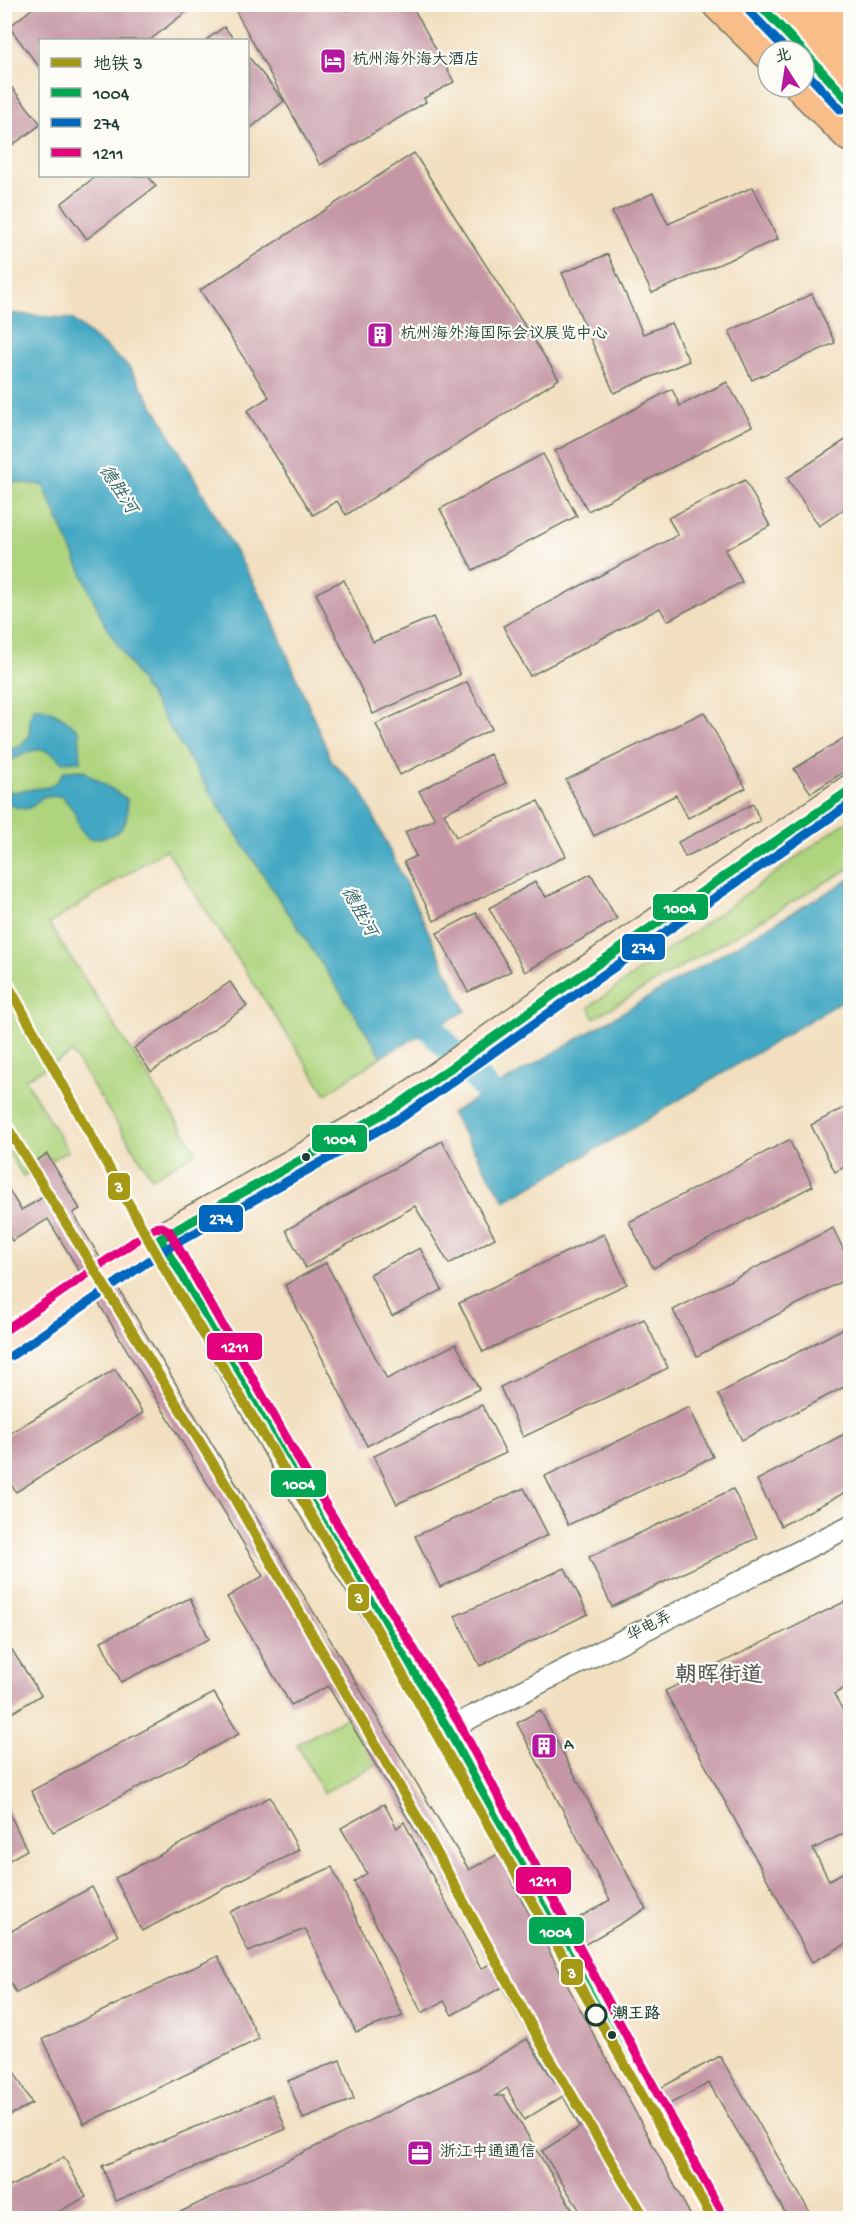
<svg xmlns="http://www.w3.org/2000/svg" width="855" height="2223" font-family="'Gochi Hand','LXGW WenKai TC',sans-serif">
<style>
.green{fill:#aed47e;stroke:#668859;stroke-width:1.5}
.water{fill:#43a7c3;stroke:#31727c;stroke-width:1.5}
.lines{fill:none;stroke-linecap:round;stroke-linejoin:round}
.canal{stroke:#43a7c3;stroke-width:27}
.building{fill:#c596a5;fill-rule:evenodd}
.street-casing{stroke:#697665;stroke-width:24}
.secondary-casing{stroke:#697665;stroke-width:33}
.primary-casing{stroke:#697665;stroke-width:36}
.highway-casing{stroke:#697665;stroke-width:36}
.street{stroke:#fff;stroke-width:21}
.secondary{stroke:#fce5d0;stroke-width:30}
.primary{stroke:#f8bd89;stroke-width:33}
.highway{stroke:#f8bd89;stroke-width:33}
.bus-1-casing{stroke:#fdfcf7;stroke-width:14}
.bus-2-casing{stroke:#fdfcf7;stroke-width:14}
.bus-3-casing{stroke:#fdfcf7;stroke-width:14}
.bus-1{stroke:#00a651;stroke-width:9}
.bus-2{stroke:#0065bd;stroke-width:9}
.bus-3{stroke:#e5007d;stroke-width:9}
.metro-1-casing{stroke:#fdfcf7;stroke-width:15}
.metro-1{stroke:#a59915;stroke-width:10}
.bus-dot{fill:#1f3d34;stroke:#fdfcf7;stroke-width:2}
.stop-dot{fill:#fdfcf7;stroke:#1f3d34;stroke-width:3}
.labels{text-anchor:middle;dominant-baseline:central;stroke-width:4.5;stroke-linejoin:round;paint-order:stroke}
.poi-label{font-size:16px;fill:#1f3d34;stroke:#fdfcf7;text-anchor:start}
.street-label{font-size:16px;fill:#1f3d34;stroke:#fdfcf7}
.stop-label{font-size:16px;font-weight:bold;fill:#1f3d34;stroke:#fdfcf7;text-anchor:start}
.water-label{font-size:18px;font-style:italic;fill:#2c6266;stroke:#fdfcf7}
.district-label{font-size:22px;font-weight:bold;fill:#595c5c;stroke:#fdfcf7}
.line-badge{stroke:#fdfcf7;stroke-width:2}
.badge-label{font-size:16px;text-anchor:middle;font-weight:bold;fill:#fff}
</style>
<rect width="100%" height="100%" fill="#fdfcf7"/>
<filter id="ink" filterUnits="userSpaceOnUse"><feTurbulence type="fractalNoise" baseFrequency=".0167" numOctaves="2"/><feDisplacementMap in="SourceGraphic" scale="12" xChannelSelector="R" yChannelSelector="G"/><feConvolveMatrix kernelMatrix="1 2 1 2 8 2 1 2 1" color-interpolation-filters="sRGB"/></filter>
<filter id="wash" filterUnits="userSpaceOnUse"><feTurbulence type="fractalNoise" baseFrequency=".008" numOctaves="4" result="noise"/><feDisplacementMap in="SourceGraphic" scale="24" xChannelSelector="R" yChannelSelector="G"/><feGaussianBlur stdDeviation="1.35" result="paint"/><feColorMatrix in="noise" values="0 0 0 0 0 0 0 0 0 0 0 0 0 0 0 0 0 1.4 0 .05"/><feComposite in="paint" operator="in"/></filter>
<g filter="url(#wash)">
<rect width="100%" height="100%" fill="#f2dfc0"/>
<g class="green">
<path d="M5,481L43,485L104,623L382,1056L326,1094L166,849L49,924L197,1152L152,1178L72,1053L25,1079L68,1151L23,1176L5,1147Z"/>
<path d="M850,819V868L594,1018L589,1007Z"/>
<path d="M363,1708L390,1757L323,1793L297,1744Z"/>
</g>
<g class="water">
<path d="M8,313L72,319L129,367L160,417L268,609L332,762L361,790L466,1011L382,1056L233,829L104,623L43,485L5,481L4,314Z"/>
<path d="M34,708C49,706 69,721 79,731L81,761L62,762C43,740 26,752 5,764V752L20,746L29,736L30,717Z"/>
<path d="M82,770L127,799C130,830 118,837 89,839L79,827L74,811L62,796L42,797C27,815 23,808 5,804V788L12,792L48,787L58,781L64,771Z"/>
<path d="M850,879V996L631,1129L505,1201L451,1113Z"/>
</g>
<g class="lines">
<path class="canal" d="M409,1002L413,1009L493,1096L522,1105"/>
</g>
<g id="blocks">
<g class="building">
<path d="M38,4H196L150,40H40V68L9,27Z"/>
<path d="M232,4H332L348,11L360,4H411L454,82L424,98L426,102L320,165Z"/>
<path d="M224,27L235,40H206Z"/>
<path d="M248,56L284,101L248,130Z"/>
<path d="M4,78L40,123V125L4,151Z"/>
<path d="M414,153L559,379L346,515L337,501L313,515L247,411L269,397L200,290Z"/>
<path d="M96,176H148L156,186L87,239L61,204Z"/>
<path d="M753,187L778,239L652,293L612,212L653,193L668,224Z"/>
<path d="M608,254L643,334L671,323L689,361L614,393L562,273Z"/>
<path d="M812,294L835,343L752,380L729,331Z"/>
<path d="M727,382L752,426L588,511L555,451L672,389L680,406Z"/>
<path d="M850,437V505L819,526L787,478Z"/>
<path d="M543,454L577,516L473,570L440,509Z"/>
<path d="M745,480L770,526L725,550L742,582L667,621L660,608L530,676L503,626L678,535L668,518Z"/>
<path d="M344,580L373,642L433,617L460,675L373,714L316,593Z"/>
<path d="M467,682L492,729L400,775L376,724Z"/>
<path d="M704,712L746,788L688,818L676,795L594,836L566,780Z"/>
<path d="M850,734V768L811,793L794,769Z"/>
<path d="M490,754L506,783L444,813L456,837L538,801L566,856L434,921L404,862L416,856L405,832L435,819L419,791Z"/>
<path d="M753,804L760,821L685,857L678,842Z"/>
<path d="M591,874L617,919L525,972L489,908L535,882L546,897Z"/>
<path d="M476,913L511,971L468,992L437,933Z"/>
<path d="M230,982L247,1006L151,1072L134,1048Z"/>
<path d="M850,1105V1164L835,1172L811,1125Z"/>
<path d="M789,1140L813,1186L653,1268L629,1222Z"/>
<path d="M442,1141L495,1238L449,1264L415,1206L306,1268L286,1230Z"/>
<path d="M47,1154L80,1209L73,1213L469,1870L522,1841L570,1923L610,1900L517,1723L540,1710L646,1909L575,1950L653,2092L720,2056L813,2218H778L786,2214L709,2083L662,2108L723,2218H168L478,2068L527,2039L556,2084L502,1987L452,2015L444,2001L422,2013L354,1882L367,1873L341,1828L384,1804L397,1828L404,1822L481,1969L490,1964L447,1883L328,1686L291,1705L227,1597L263,1576L48,1219L12,1241L7,1232L4,1234V1182L21,1210L37,1201L47,1194L29,1165ZM507,2088L524,2120L563,2096L580,2127L542,2151L582,2214L577,2217L504,2096H495Z"/>
<path d="M833,1228L850,1263V1277L697,1356L673,1310Z"/>
<path d="M604,1234L627,1284L483,1352L459,1303Z"/>
<path d="M420,1248L442,1290L392,1316L370,1274Z"/>
<path d="M326,1263L387,1379L456,1344L479,1389L367,1446L285,1285Z"/>
<path d="M644,1319L668,1368L523,1437L500,1387Z"/>
<path d="M850,1325V1384L742,1440L718,1394Z"/>
<path d="M115,1369L143,1413L16,1492L4,1474V1437Z"/>
<path d="M482,1405L506,1453L397,1504L374,1456Z"/>
<path d="M689,1407L713,1457L568,1525L545,1476Z"/>
<path d="M850,1431V1490L781,1526L757,1480Z"/>
<path d="M524,1488L548,1535L440,1587L415,1536Z"/>
<path d="M733,1489L757,1538L612,1607L589,1557Z"/>
<path d="M565,1568L588,1614L480,1666L455,1616Z"/>
<path d="M190,1598L209,1639L121,1682L101,1641Z"/>
<path d="M850,1599V1685L834,1694L850,1724V1830L813,1849L829,1880L850,1869V1942L812,1962L665,1691Z"/>
<path d="M12,1650L41,1695L4,1718V1654Z"/>
<path d="M214,1693L239,1734L53,1832L31,1791Z"/>
<path d="M270,1797L299,1850L142,1931L115,1878Z"/>
<path d="M7,1808L27,1850L4,1863V1809Z"/>
<path d="M332,1867L403,2016L356,2032L305,1929L248,1952L230,1912Z"/>
<path d="M92,1887L118,1936L16,1993L4,1969V1935Z"/>
<path d="M218,1956L259,2039L84,2124L43,2039Z"/>
<path d="M340,2060L354,2099L303,2119L288,2081Z"/>
<path d="M10,2064L32,2104L4,2118V2067Z"/>
<path d="M272,2095L286,2129L116,2201L102,2166Z"/>
<path d="M64,2157L86,2197L47,2218H4V2190Z"/>
</g>
</g>
</g>
<g filter="url(#ink)">
<use href="#blocks" fill-opacity="0" stroke="#697665" stroke-width="1.5"/>
<g class="lines">
<defs>
<path id="street" d="M448,1729L850,1526"/>
<g id="secondary">
<path d="M160,1239L298,1482L448,1729L710,2218"/>
<path d="M4,1346L160,1239L397,1106L573,981L850,790"/>
</g>
<g id="primary">
<path d="M759,4L803,51"/>
<path d="M804,52L850,102"/>
</g>
<g id="highway">
<path d="M719,4L768,52"/>
<path d="M790,4L850,71"/>
<path d="M833,4L850,23"/>
<path d="M802,87L850,135"/>
</g>
</defs>
<use href="#street" class="street-casing"/>
<use href="#secondary" class="secondary-casing"/>
<use href="#primary" class="primary-casing"/>
<use href="#highway" class="highway-casing"/>
<use href="#street" class="street"/>
<use href="#secondary" class="secondary"/>
<use href="#primary" class="primary"/>
<use href="#highway" class="highway"/>
<defs>
<g id="bus-1">
<path d="M759,4L803,51"/>
<path d="M804,52L850,102"/>
<path d="M160,1239L298,1482L448,1729L710,2218"/>
<path d="M160,1239L397,1106L573,981L850,790"/>
</g>
<g id="bus-2">
<path d="M750,12L787,51"/>
<path d="M804,70L841,110"/>
<path d="M11,1356L166,1249L404,1116L580,991L850,804"/>
</g>
<path id="bus-3" d="M4,1331L154,1228L162,1227L169,1231L308,1476L459,1723L721,2212"/>
</defs>
<use href="#bus-1" class="bus-1-casing"/>
<use href="#bus-2" class="bus-2-casing"/>
<use href="#bus-3" class="bus-3-casing"/>
<use href="#bus-1" class="bus-1"/>
<use href="#bus-2" class="bus-2"/>
<use href="#bus-3" class="bus-3"/>
<defs>
<g id="metro-1">
<path d="M4,978L167,1273L326,1540L712,2218"/>
<path d="M4,1122L230,1491L420,1822L542,2045L645,2218"/>
</g>
</defs>
<use href="#metro-1" class="metro-1-casing"/>
<use href="#metro-1" class="metro-1"/>
</g>
</g>
<defs>
<symbol id="hotel-square" viewBox="-11 -11 22 22"><rect x="-9" y="-9" width="18" height="18" rx="4" fill="#b5179e" stroke="#fdfcf7"/><path d="M-6-4.5h1.5V1H6V5H4.5V3h-9V5H-6ZM-4 0a1.8 1.8 0 1 1 3.6 0ZM.5 0V-2.5h3Q6-2.5 6 0Z" fill="#fff"/></symbol>
<symbol id="building-square" viewBox="-11 -11 22 22"><rect x="-9" y="-9" width="18" height="18" rx="4" fill="#b5179e" stroke="#fdfcf7"/><path d="M-4-6H4V6H1V3H-1V6H-4ZM-2.5-4.3h1.7v1.8h-1.7ZM.8-4.3h1.7v1.8H.8ZM-2.5-1h1.7V.8h-1.7ZM.8-1h1.7V.8H.8Z" fill="#fff"/></symbol>
<symbol id="office-square" viewBox="-11 -11 22 22"><rect x="-9" y="-9" width="18" height="18" rx="4" fill="#b5179e" stroke="#fdfcf7"/><path d="M-6-3h4V-5.5h4V-3h4V5H-6ZM-1-4.5V-3h2v-1.5ZM-6 0V1H6V0Z" fill="#fff"/></symbol>
</defs>
<g fill-rule="evenodd">
<use href="#hotel-square" x="318" y="46" width="30" height="30"/>
<use href="#building-square" x="365" y="320" width="30" height="30"/>
<use href="#building-square" x="529" y="1731" width="30" height="30"/>
<use href="#office-square" x="405" y="2138" width="30" height="30"/>
</g>
<g class="bus-dot">
<circle cx="306" cy="1157" r="5"/>
<circle cx="612" cy="2035" r="5"/>
</g>
<circle class="stop-dot" cx="596" cy="2015" r="10"/>
<g class="labels">
<g class="poi-label">
<text x="352" y="61">杭州海外海大酒店</text>
<text x="400" y="335">杭州海外海国际会议展览中心</text>
<text x="564" y="1746">A</text>
<text x="440" y="2153">浙江中通通信</text>
</g>
<g class="street-label">
<text transform="translate(650 1628) rotate(-27)">华电弄</text>
</g>
<g class="stop-label">
<text x="612" y="2015">潮王路</text>
</g>
<g class="water-label">
<text transform="translate(117 490) rotate(57)">德胜河</text>
<text transform="translate(358 912) rotate(61)">德胜河</text>
</g>
<g class="district-label">
<text x="719" y="1677">朝晖街道</text>
</g>
</g>
<g class="line-badge">
<rect x="652" y="893" width="57" height="28" rx="6" fill="#00a651"/>
<rect x="621" y="933" width="45" height="28" rx="6" fill="#0065bd"/>
<rect x="311" y="1124" width="57" height="29" rx="6" fill="#00a651"/>
<rect x="107" y="1172" width="24" height="29" rx="6" fill="#a59915"/>
<rect x="198" y="1204" width="46" height="29" rx="6" fill="#0065bd"/>
<rect x="206" y="1332" width="57" height="29" rx="6" fill="#e5007d"/>
<rect x="270" y="1469" width="57" height="29" rx="6" fill="#00a651"/>
<rect x="347" y="1583" width="23" height="29" rx="6" fill="#a59915"/>
<rect x="515" y="1866" width="57" height="29" rx="6" fill="#e5007d"/>
<rect x="528" y="1916" width="57" height="29" rx="6" fill="#00a651"/>
<rect x="560" y="1958" width="24" height="28" rx="6" fill="#a59915"/>
</g>
<g class="badge-label">
<text x="680" y="913">1004</text>
<text x="643" y="953">274</text>
<text x="340" y="1144">1004</text>
<text x="119" y="1192">3</text>
<text x="221" y="1224">274</text>
<text x="235" y="1352">1211</text>
<text x="299" y="1489">1004</text>
<text x="359" y="1603">3</text>
<text x="543" y="1886">1211</text>
<text x="556" y="1937">1004</text>
<text x="572" y="1978">3</text>
</g>
<rect width="855" height="2223" fill="none" stroke="#fdfcf7" stroke-width="24"/>
<rect x="39" y="39" width="210" height="138" fill="#fdfcf7" stroke="#a4b0a9" stroke-width="1.5"/>
<rect x="51" y="58" width="30" height="9" fill="#a59915" stroke="#a4b0a9" stroke-width="1.5"/>
<text x="93" y="69" font-size="18" fill="#1f3d34">地铁 3</text>
<rect x="51" y="88" width="30" height="9" fill="#00a651" stroke="#a4b0a9" stroke-width="1.5"/>
<text x="93" y="99" font-size="18" fill="#1f3d34">1004</text>
<rect x="51" y="118" width="30" height="9" fill="#0065bd" stroke="#a4b0a9" stroke-width="1.5"/>
<text x="93" y="129" font-size="18" fill="#1f3d34">274</text>
<rect x="51" y="148" width="30" height="9" fill="#e5007d" stroke="#a4b0a9" stroke-width="1.5"/>
<text x="93" y="159" font-size="18" fill="#1f3d34">1211</text>
<g transform="translate(786 69) rotate(348)"><circle r="28" fill="#fdfcf7" stroke="#a4b0a9" stroke-width="1.5"/>
<path d="M0-4.5L10 22L0 15L-10 22Z" fill="#b5179e"/>
<text y="-9" font-size="16" font-weight="bold" text-anchor="middle" fill="#1f3d34">北</text>
</g>
</svg>
